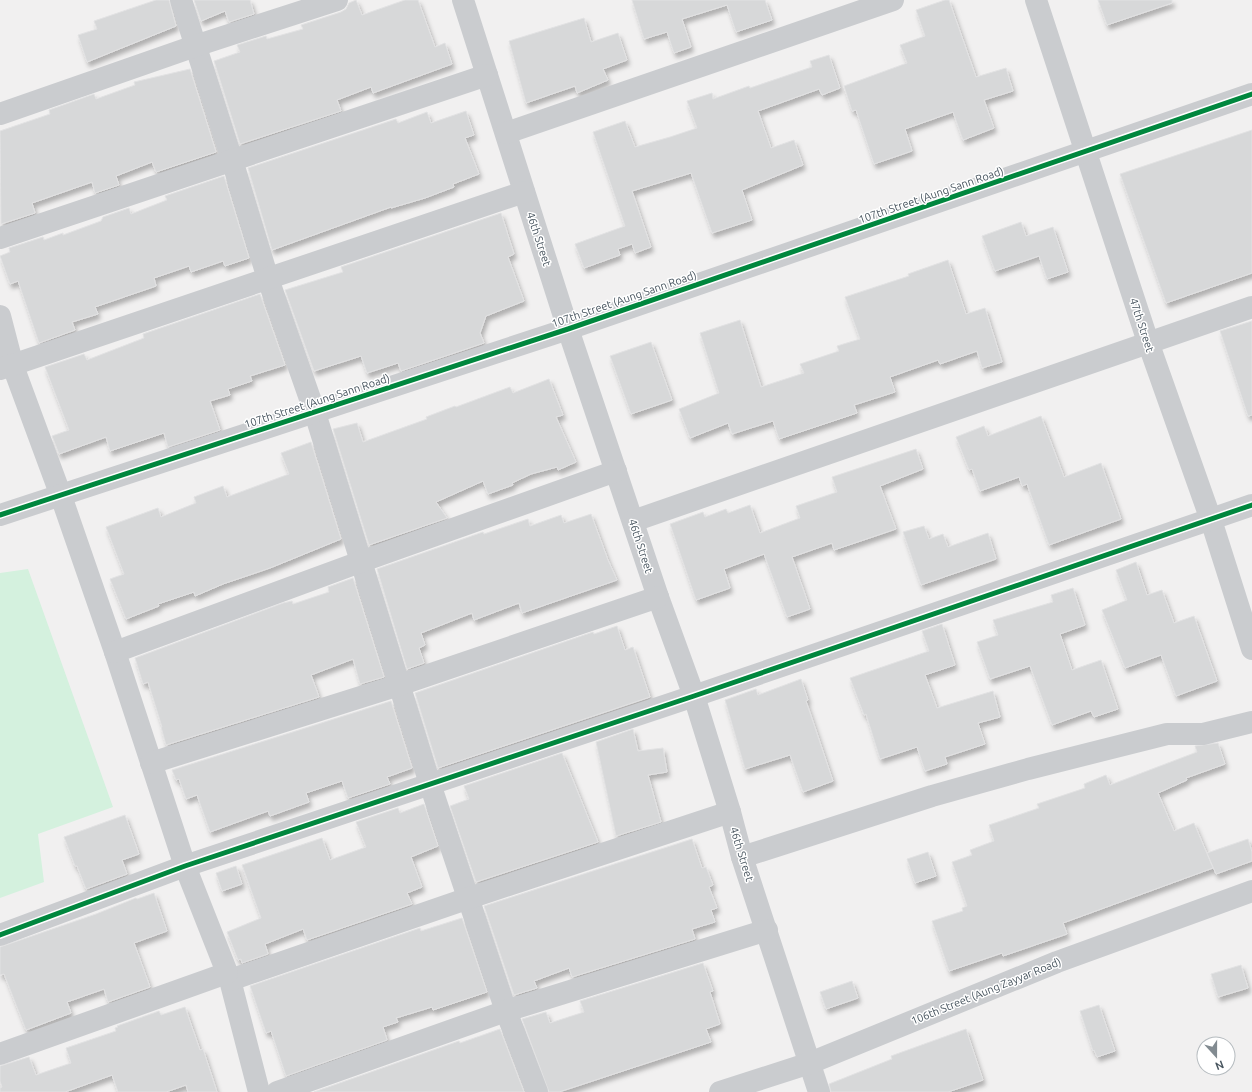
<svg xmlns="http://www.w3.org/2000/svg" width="1252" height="1092" font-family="Ubuntu,sans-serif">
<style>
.green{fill:#d4f1de}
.building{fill:#d7d8d9;stroke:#e2e2e3;filter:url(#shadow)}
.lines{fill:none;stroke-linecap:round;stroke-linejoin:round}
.minor{stroke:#cacccf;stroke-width:22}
.cycleway-casing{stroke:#fff;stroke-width:8}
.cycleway{stroke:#00873e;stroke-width:5}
.labels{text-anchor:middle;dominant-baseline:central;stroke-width:3;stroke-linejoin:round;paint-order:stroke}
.street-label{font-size:11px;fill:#47545e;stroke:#fff}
</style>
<defs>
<filter id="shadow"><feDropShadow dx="2.5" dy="4.5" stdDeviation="2" flood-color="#0004"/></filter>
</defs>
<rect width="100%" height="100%" fill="#f1f0f0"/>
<path class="green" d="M28,569L113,807L38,834L44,882L0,898V573Z"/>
<g class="building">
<path d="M156,0H169L176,26L87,62L78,35L97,29L94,21Z"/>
<path d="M194,0H250L254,14L229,22L225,11L201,21Z"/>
<path d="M356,0L362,15L405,0H418L435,47L445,43L452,64L373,93L371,87L337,100L341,111L240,144L214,61L240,52L237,45L266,36L267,39L303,29L301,25L341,12L346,9L349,3Z"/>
<path d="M632,0H765L772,20L736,32L727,5L682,19L691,47L674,53L667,32L644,39Z"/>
<path d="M945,0H949L976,77L1006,68L1013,91L984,100L994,128L963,140L953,112L905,129L912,151L874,164L856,110L852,111L844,86L907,63L900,45L925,36L916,10Z"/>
<path d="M1098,0H1172V3L1107,25Z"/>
<path d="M584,18L591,42L618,33L627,60L603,69L608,80L577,93L575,86L526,103L509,41Z"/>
<path d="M829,55L840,88L822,95L819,89L758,111L771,148L794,140L803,165L742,190L752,220L712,233L691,173L632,191L651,247L635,253L632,244L618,249L620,255L584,268L575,244L625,226L593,132L625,121L635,147L670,137L697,128L687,101L712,93L713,99L749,86L750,88L812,67L810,61Z"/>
<path d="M190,69L216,152L156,172L152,162L116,176L119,185L95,193L92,182L32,203L35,213L1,224L0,131L50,114L49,110L94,94L96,99L135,85L134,82Z"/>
<path d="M466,111L474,135L465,138L479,174L453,184L454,187L425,198L391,208V207L272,250L248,168L396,119L398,123L427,112L431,123Z"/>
<path d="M1252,130V273L1166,303L1120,174Z"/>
<path d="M224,176L249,258L225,266L223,261L191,272L189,266L154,278L156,286L95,307L98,314L72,322L75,330L39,343L18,281L10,284L0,256L10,252L9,248L43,237L44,240L63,233V235L101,221L103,217L129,208L131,214L167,200L165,196Z"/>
<path d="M501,213L514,254L508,257L524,301L486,316L480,333L484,343L401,371L398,363L367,373L361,356L314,371L285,290L343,272L341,267Z"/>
<path d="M1021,222L1026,236L1053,227L1068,272L1047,279L1039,256L995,271L982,236Z"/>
<path d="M948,260L966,314L985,308L1002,362L982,368L977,351L940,364L938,360L890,377L895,392L854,405L857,413L779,439L773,421L732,434L728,423L690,438L679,409L719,393L700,333L740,320L761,387L804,373L800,364L839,351L837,346L860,339L845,297L909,276L908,274Z"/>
<path d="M260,294L285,365L250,376L252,381L228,389L230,395L210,401L220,430L168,447L164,433L110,451L106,437L59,454L52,436L69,430L45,367L84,354L87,360L144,338L143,334Z"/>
<path d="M1252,321V415L1248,416L1220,331Z"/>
<path d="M651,342L672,400L631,414L610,356Z"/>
<path d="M549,379L563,415L556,417L576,462L558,470L557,467L531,474L512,483L513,485L488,494L483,481L436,502L447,518L369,545L333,429L357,423L363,442L427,419L426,417L455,406L456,407L510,387L513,393Z"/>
<path d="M1041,416L1064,477L1101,463L1121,519L1049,545L1027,484L1022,486L1019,477L980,491L972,469L969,470L956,437L984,426L988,436Z"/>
<path d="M311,442L341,539L270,568L223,584L195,596L194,592L158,604L159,606L126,619L110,579L124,574L106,527L158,508L161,517L196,503L194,497L223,486L227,497L289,474L281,453Z"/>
<path d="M916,449L923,469L880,486L896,529L834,550L832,543L792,557L810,609L787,617L764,554L724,569L730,588L696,600L670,524L703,512L705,517L726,509L728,513L750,505L760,533L800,518L796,506L837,492L832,477Z"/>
<path d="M591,514L608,560L617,580L522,613L519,603L474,620L472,613L421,633L425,645L419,648L424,663L407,669L377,569L483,532L484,534L528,519L530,526L561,515L564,523Z"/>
<path d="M924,526L929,539L943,534L948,547L988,533L996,559L921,585L903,532Z"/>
<path d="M1136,562L1147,595L1162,590L1174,623L1194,616L1217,681L1176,696L1161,655L1125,668L1102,610L1127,600L1116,570Z"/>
<path d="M353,578L384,677L360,684L353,659L311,675L319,697L166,745L161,727H162L148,682L143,684L135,658L283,603L292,601L293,604L329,592L328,587Z"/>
<path d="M1073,588L1085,625L1060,634L1072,670L1101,660L1118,709L1094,717L1091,711L1052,725L1030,666L990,679L977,642L998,635L993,620L1053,602L1051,595Z"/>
<path d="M942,624L955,665L925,675L937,708L993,691L1000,717L978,723L985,744L945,757L947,764L925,771L917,747L880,759L866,714L864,715L850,678L929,651L922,631Z"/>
<path d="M617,626L625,650L633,647L650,697L438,768L415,693L593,632L594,634Z"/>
<path d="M801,679L808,700L806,701L833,781L803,792L790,755L745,769L725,700L756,689L758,695Z"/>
<path d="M391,701L412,768L387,777L390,784L348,798L342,781L306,793L309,802L270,816L268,811L210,832L197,795L186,799L179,779L176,780L172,770Z"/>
<path d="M633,729L638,751L663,748L667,772L648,775L661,822L616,836L596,742Z"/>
<path d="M1218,743L1225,764L1186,778L1187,780L1158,793L1174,831L1194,823L1213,868L1063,923L1067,934L1003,956L1002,953L949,971L932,921L963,911L962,908L967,906L952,862L972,855L970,850L994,841L989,825L1039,808L1037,804L1085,788L1084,784L1106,775L1110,785L1197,752L1195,746Z"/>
<path d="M562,753L598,842L476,882L450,806L469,799L464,786Z"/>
<path d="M424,804L438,846L411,857L422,887L407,893L412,904L307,940L303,929L265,944L268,954L242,963L241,959L238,960L227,932L261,918L242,865L322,838L330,860L366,847L356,822L398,808L400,813Z"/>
<path d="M125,815L139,854L122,860L127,874L86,889L77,866H75L64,837Z"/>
<path d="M692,839L702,868L706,867L713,885L709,887L717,908L711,910L715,922L692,929L695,939L572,977L569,968L534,981L537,988L514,995L484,906Z"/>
<path d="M1248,839L1252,852V861L1216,874L1207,853Z"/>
<path d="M928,852L936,876L915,883L907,859Z"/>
<path d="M236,866L242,884L222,891L216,873Z"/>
<path d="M154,893L167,931L134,943L150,987L108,1002L104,989L67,1002L71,1013L26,1030L4,974L0,975V947L96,914L136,898L137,899Z"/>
<path d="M462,918L487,992L433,1010L432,1007L396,1018L398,1022L383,1027L387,1040L286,1076L271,1031L266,1033L250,986L420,928L421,931Z"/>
<path d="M703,963L713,991L710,992L720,1024L706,1029L711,1042L559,1092H549L522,1019L546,1012L550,1023L584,1012L580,1001Z"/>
<path d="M1241,965L1248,988L1218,997L1211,974Z"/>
<path d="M852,981L858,998L826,1009L820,992Z"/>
<path d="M1099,1005L1115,1051L1097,1057L1094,1050L1093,1051L1080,1011Z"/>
<path d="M185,1007L200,1050L203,1049L217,1092H188L186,1085L166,1092H118L112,1075L65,1092H0V1088L2,1087L0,1081V1066L29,1057L36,1075L71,1063L66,1048L116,1031L115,1028L118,1027L117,1026L159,1011L161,1015Z"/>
<path d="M500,1029L524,1092H314L459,1041L460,1043Z"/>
<path d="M966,1029L983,1080L948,1092H831L829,1084L892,1059L891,1056Z"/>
</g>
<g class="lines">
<g class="minor">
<path d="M181,0L232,160L268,279L315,413L430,784L506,1011L537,1092"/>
<path d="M463,0L568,329L658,597L694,696L730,812L742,857L819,1092"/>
<path d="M1036,0L1148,342L1211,520L1252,649"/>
<path d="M0,114L195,46L337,0"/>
<path d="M506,133L893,0"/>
<path d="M0,238L487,75"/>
<path d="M0,316L13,366L61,496L115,652L185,866L230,980L259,1092"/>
<path d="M0,369L524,192"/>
<path d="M0,515L568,329L1252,94"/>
<path d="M633,521L1252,307"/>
<path d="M115,652L360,562L616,471"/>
<path d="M151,763L399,685L658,597"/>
<path d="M742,857L932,796L1028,769L1167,734H1203L1252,722"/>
<path d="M0,935L185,866L694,696L1252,505"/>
<path d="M230,980L469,898L730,812"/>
<path d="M0,1054L227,973"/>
<path d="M277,1092L506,1011L767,930"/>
<path d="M720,1092L810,1063L1057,962L1252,891"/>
</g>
<defs>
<g id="cycleway">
<path d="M0,515L568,329L1252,94"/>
<path d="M0,935L185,866L694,696L1252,505"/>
</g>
</defs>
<use href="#cycleway" class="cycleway-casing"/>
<use href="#cycleway" class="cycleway"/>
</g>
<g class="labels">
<g class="street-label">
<text transform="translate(931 195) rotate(-19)">107th Street (Aung Sann Road)</text>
<text transform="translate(539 239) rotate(72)">46th Street</text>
<text transform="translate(624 299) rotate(-19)">107th Street (Aung Sann Road)</text>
<text transform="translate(1142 325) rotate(72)">47th Street</text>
<text transform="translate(317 401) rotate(-18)">107th Street (Aung Sann Road)</text>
<text transform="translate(641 546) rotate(72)">46th Street</text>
<text transform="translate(742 854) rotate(73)">46th Street</text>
<text transform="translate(986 991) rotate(-22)">106th Street (Aung Zayyar Road)</text>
</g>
</g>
<g transform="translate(1216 1056) rotate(159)"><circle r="19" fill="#ffffff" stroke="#b5bbbf"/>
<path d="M0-3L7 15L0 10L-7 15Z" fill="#828b91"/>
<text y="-6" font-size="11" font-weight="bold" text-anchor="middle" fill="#47545e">N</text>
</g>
</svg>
